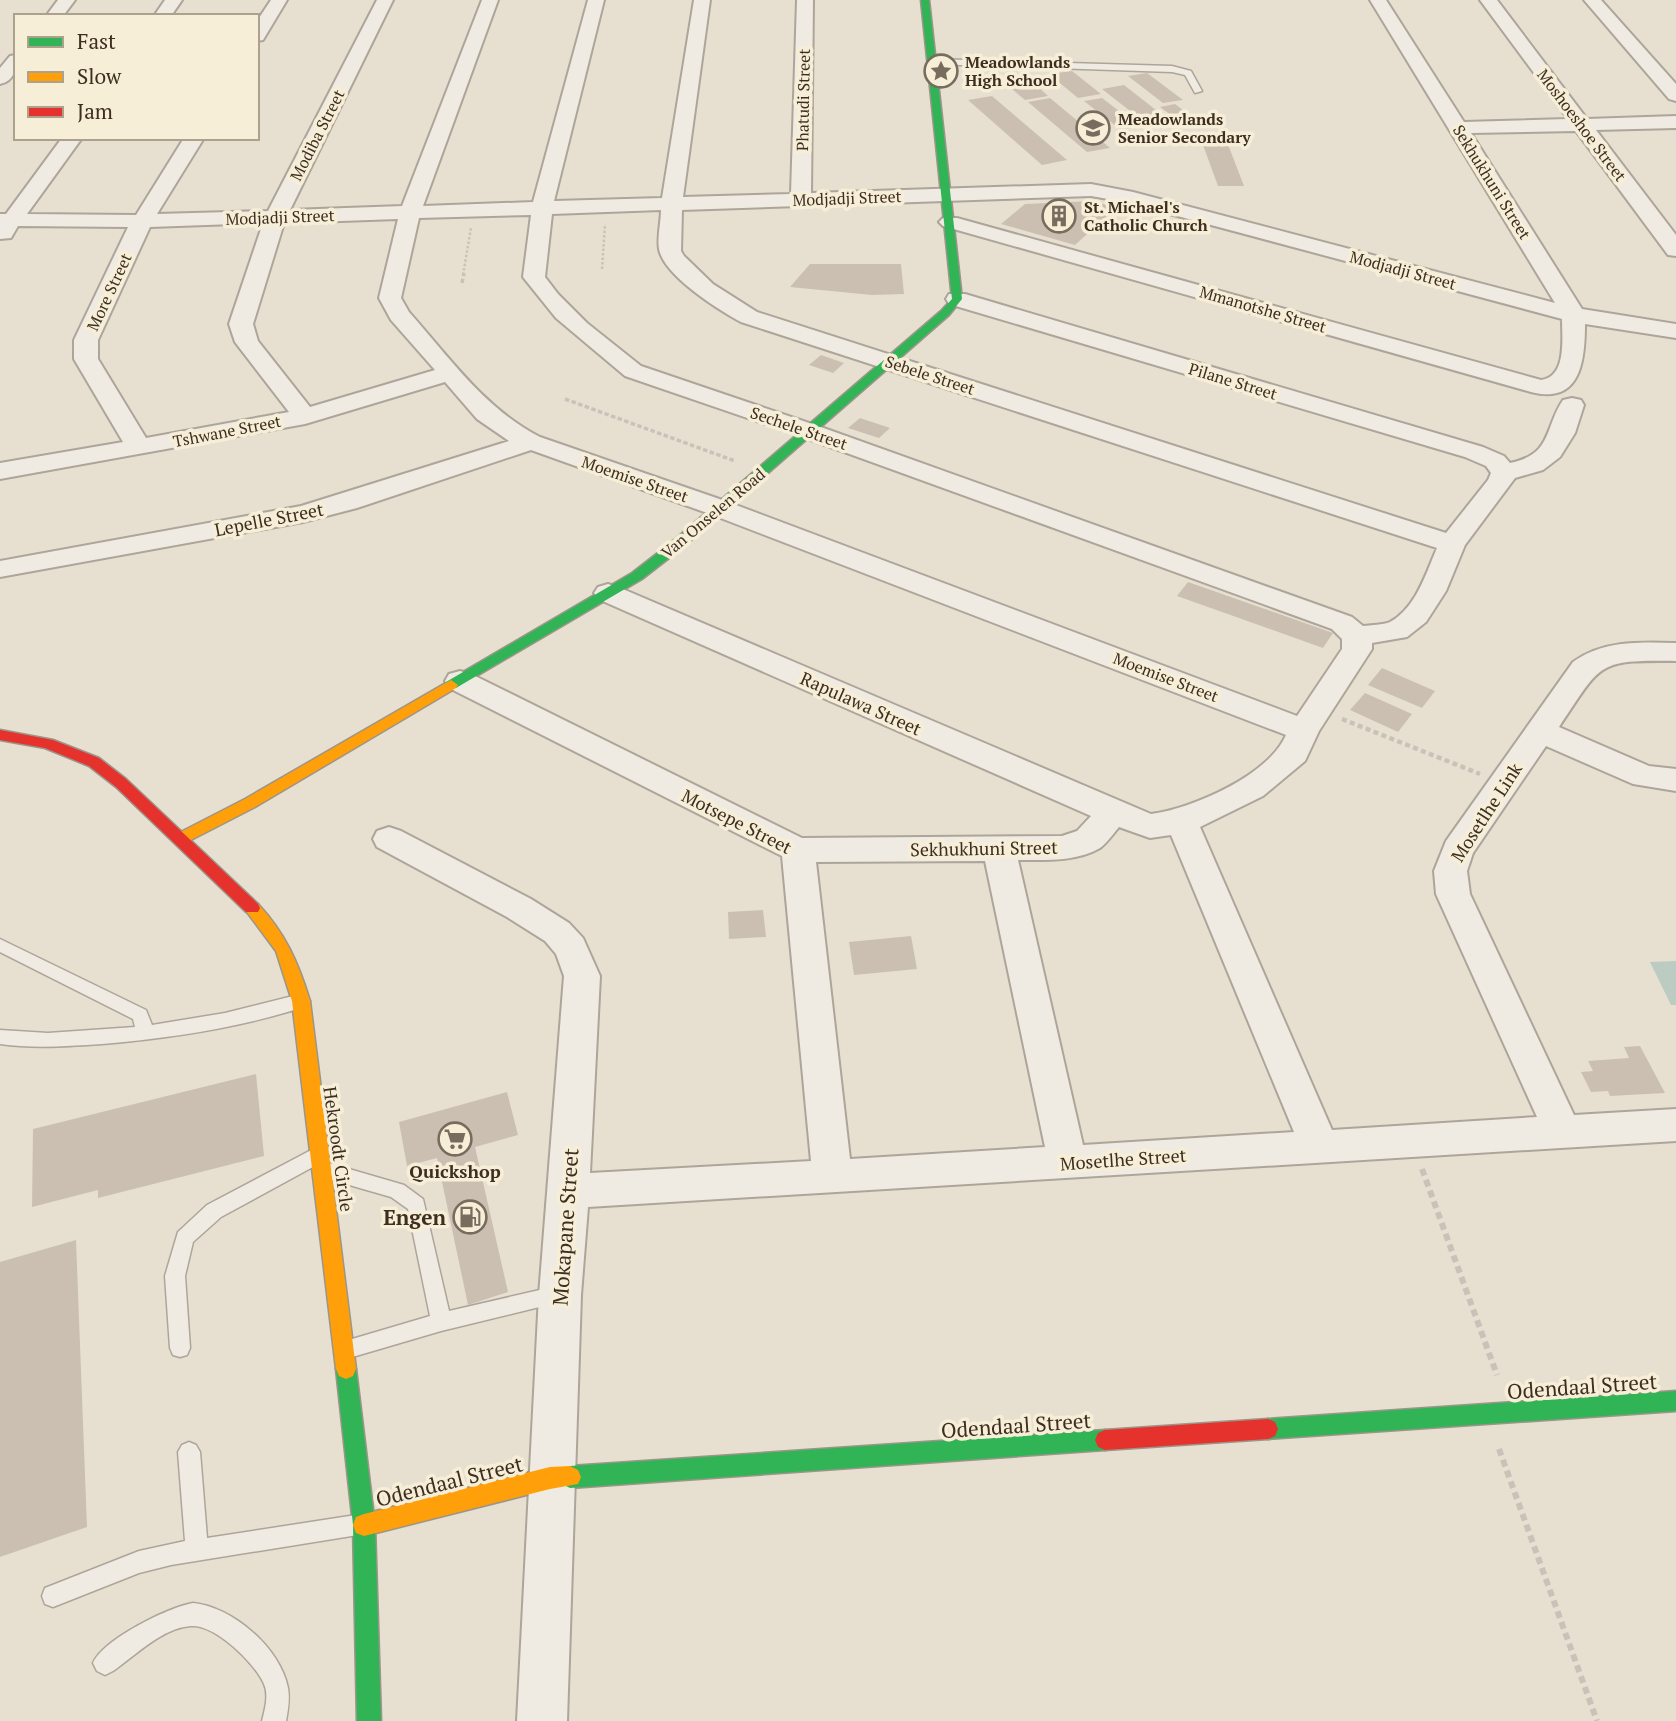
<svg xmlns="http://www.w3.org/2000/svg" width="1676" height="1721" font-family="'PT Serif',serif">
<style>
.water{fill:#bcccc2}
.building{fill:#cbbfb2}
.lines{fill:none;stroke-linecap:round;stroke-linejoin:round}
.lane-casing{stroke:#ada599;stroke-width:3}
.street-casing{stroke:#ada599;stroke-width:4}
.fast-casing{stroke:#9c958a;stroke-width:3}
.slow-casing{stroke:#9c958a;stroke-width:3}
.jam-casing{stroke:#9c958a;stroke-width:3}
.path-far3{stroke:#c8c2b9;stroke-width:2.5;stroke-dasharray:2.5 2;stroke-linecap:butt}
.path-far2{stroke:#c8c2b9;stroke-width:3.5;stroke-dasharray:4.5 2.5;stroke-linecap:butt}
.path-far1{stroke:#c8c2b9;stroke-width:4.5;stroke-dasharray:5 3.5;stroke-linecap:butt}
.path{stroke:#c8c2b9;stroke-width:6;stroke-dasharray:7 4.5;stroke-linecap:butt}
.lane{fill:#efebe3;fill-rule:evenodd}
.street{fill:#efebe3;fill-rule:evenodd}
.fast{fill:#30b455;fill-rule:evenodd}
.slow{fill:#ff9f0a;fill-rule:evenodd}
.jam{fill:#e5322d;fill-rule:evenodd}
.labels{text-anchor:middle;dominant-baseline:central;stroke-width:7;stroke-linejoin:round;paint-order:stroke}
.far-poi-label{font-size:16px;font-weight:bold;fill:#3d2e20;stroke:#f7eed8;text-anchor:start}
.far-street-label{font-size:16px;fill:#3d2e20;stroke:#f7eed8}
.street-label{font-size:18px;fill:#3d2e20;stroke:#f7eed8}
.poi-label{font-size:18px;font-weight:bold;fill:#3d2e20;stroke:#f7eed8}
.near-poi-label{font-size:21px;font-weight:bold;fill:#3d2e20;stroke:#f7eed8;text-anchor:end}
.near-street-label{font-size:21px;fill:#3d2e20;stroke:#f7eed8}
</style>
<rect width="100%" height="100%" fill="#e7e0d1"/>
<path class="water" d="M1676,961V1005H1671L1650,962Z"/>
<g class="building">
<path d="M1072,71L1101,94L1078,98L1049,74Z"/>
<path d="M1147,73L1183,100L1163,103L1128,76Z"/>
<path d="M1036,85L1048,96L1025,100L1012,89Z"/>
<path d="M1124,85L1170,121L1148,125L1102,89Z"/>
<path d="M992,96L1067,160L1042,165L968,100Z"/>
<path d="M1050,98L1110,148L1087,152L1028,102Z"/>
<path d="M1102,98L1140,127L1121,130L1084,101Z"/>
<path d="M1175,104L1195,119L1179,121L1160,107Z"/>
<path d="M1199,134H1224L1244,186H1218Z"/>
<path d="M1094,201L1116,208L1075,245L1001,224L1025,204Z"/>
<path d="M810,264H901L904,294L872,295L790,287Z"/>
<path d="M821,355L844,363L833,373L809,365Z"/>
<path d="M860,418L890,428L879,438L848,428Z"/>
<path d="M1188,582L1333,633L1323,648L1177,596Z"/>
<path d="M1382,668L1435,691L1422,708L1368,685Z"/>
<path d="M1365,693L1412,714L1398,732L1350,710Z"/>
<path d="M763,910L766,937L729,939L728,912Z"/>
<path d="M911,936L917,969L854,975L849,942Z"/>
<path d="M1640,1046L1665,1093L1610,1096L1608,1091L1591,1092L1581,1072L1593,1071L1588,1061L1629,1058L1624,1047Z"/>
<path d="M256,1074L264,1156L98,1198V1190L32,1207L33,1129Z"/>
<path d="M507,1092L518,1135L475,1147L508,1292L468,1305L437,1158L407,1166L399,1122Z"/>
<path d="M76,1240L87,1527L0,1557V1262Z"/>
</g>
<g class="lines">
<defs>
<g id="lane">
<path d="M933,59L1172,66L1191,71L1202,91L1195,93L1185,75L1172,72L930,64L929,62Z"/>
<path d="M0,939L146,1010L152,1025L225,1013L301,994L307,996L310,1001L307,1006C240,1028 171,1038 102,1044C68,1046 34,1049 0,1044V1030L48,1033L135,1027L133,1019L0,952Z"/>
<path d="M315,1148L322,1150L324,1156L322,1162L221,1217L193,1242L185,1276L190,1348L187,1355L180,1357L173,1355L170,1348L165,1276L178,1232L207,1205Z"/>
<path d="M325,1162L404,1185L423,1199L449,1311L557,1286L564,1289L567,1295L564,1301L441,1331L349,1358L342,1356L339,1349L342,1342L430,1316L408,1209L391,1197L318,1176L316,1170L318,1164Z"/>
<path d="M189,1442L196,1445L200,1452L207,1538L356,1515L364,1518L367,1526L364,1534L171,1565L139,1573L53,1607L45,1604L42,1596L45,1588L139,1551L185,1541L178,1452L182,1445Z"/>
<path d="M193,1603C233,1607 280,1648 288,1688C290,1699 288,1710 286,1721H262C265,1709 269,1695 264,1684C255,1663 215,1624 191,1626C162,1628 136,1655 113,1671L105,1675L97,1671L93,1663C104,1639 167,1608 193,1603Z"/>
</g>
<g id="street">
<path d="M58,0H75L63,16H46Z"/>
<path d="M165,0H182L171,16H154Z"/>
<path d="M271,0H287L263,40L257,41V21Z"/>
<path d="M377,0H393L290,210L402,206L482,0H498L423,206L533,202L588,0H604L554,201L662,198L694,0H710L683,197L791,194L797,0H813L811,193L1091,184L1133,192L1555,303L1370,0H1386L1464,122L1568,119L1480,0H1497L1587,119L1676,116V128L1596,130L1676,235V256L1668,255L1576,131L1471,133L1582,309L1676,324V338L1585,324C1585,360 1581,405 1531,392L943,226L939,222L943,218H957L1541,380C1567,377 1562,338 1562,319L1125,202L1091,196L682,210L681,251L684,256L713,284L757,312L1446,533L1488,480L1491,473L1486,466L1465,457L949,304L946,299L949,294H965L1483,447L1504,456L1510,463C1553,454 1544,428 1563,400L1572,398L1581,400L1584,405L1575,433L1560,457L1543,470L1515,478L1465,545L1446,591L1426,622L1407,637L1372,643V649L1319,731L1305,761L1263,796L1200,827L1332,1130L1537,1117L1436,894L1434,871L1446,841L1573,662C1603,640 1640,642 1676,643V661C1596,660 1602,663 1559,727L1649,766L1676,769V791L1633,784L1546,746L1473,853L1467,871L1470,894L1574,1115L1676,1109V1141L588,1207L581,1295L567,1721H517L539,1295L564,976L556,954L545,941L507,917L377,847L373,839L377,831L389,827L401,831L531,899L569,923L583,938L600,976L590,1173L811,1161L782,856L449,688L445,681L449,674L460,671L471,674L802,838L1062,836L1077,831L1091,816L598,599L594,593L598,587L608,584L618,587L1151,814C1192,809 1269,775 1286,735L710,514L531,450L357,508L303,522L0,577V561L301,506L509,441L477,419L445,382L305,424L0,479V463L123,442L74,359V340L128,227L18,226L11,238L0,239V214H6L62,138H82L27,214L136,215L184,138H204L157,214L268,211ZM661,210C661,222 657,237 659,249C664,276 719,310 741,322L1437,548C1426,573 1416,608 1390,622C1383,625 1371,625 1363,626L1352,617L818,426L641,366L587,323L558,294L545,277L552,214ZM531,215L523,277L556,318L625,376L800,436L1332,629L1342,639V649L1297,716L728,502L540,437C485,409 449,357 409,312L401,298L419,218ZM398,219L379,298L391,320L435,370L310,407L258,341L253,324L284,223ZM263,223L229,324L235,342L289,412L146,438L98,359V340L150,227ZM1119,827L1150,838L1171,835L1294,1132L1083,1145L1018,860C1045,860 1076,862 1100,848C1107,843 1113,834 1119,827ZM985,861L1045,1147L850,1159L816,862Z"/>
<path d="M1584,0H1601L1676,84V101L1669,99Z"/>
<path d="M16,55C16,68 15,81 0,84V68L10,56Z"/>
</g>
<g id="fast">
<path d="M921,0H929L962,299L949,315L682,548L642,579L456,688H446L444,685L446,682L632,573L672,542L941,311L952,299Z"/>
<path d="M346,1359L353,1362L356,1369L375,1525L381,1721H357L353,1525L336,1369L339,1362Z"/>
<path d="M1676,1391V1411L1268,1439L1261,1436L1258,1429L1261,1422L1268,1419Z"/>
<path d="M1105,1430L1112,1433L1115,1440L1112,1447L1105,1450L570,1488L562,1484L559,1477L562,1470L570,1466Z"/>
</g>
<g id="slow">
<path d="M451,680L458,685L456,688L255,807L185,843H175L172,839L175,835L245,799Z"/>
<path d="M252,902L258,904C285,933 298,962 310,1001L356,1369L353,1376L346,1379L339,1376L336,1369L292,1001L276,951L244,908L246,904Z"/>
<path d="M570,1466L578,1470L581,1477L578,1484L550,1489L364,1536L356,1533L353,1525L356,1517L364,1514L550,1467Z"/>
</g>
<g id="jam">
<path d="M0,730L53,740L99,758L126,779L258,904L260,908L258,912H246L116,787L89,766L45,748L0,740Z"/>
<path d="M1268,1419L1275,1422L1278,1429L1275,1436L1268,1439L1105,1450L1098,1447L1095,1440L1098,1433L1105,1430Z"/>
</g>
</defs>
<use href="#lane" class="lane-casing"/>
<use href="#street" class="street-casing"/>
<use href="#fast" class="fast-casing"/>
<use href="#slow" class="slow-casing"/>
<use href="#jam" class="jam-casing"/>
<g class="path-far3">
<path d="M602,269L605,224"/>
<path d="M463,275L471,228"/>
</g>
<g class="path-far2">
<path d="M462,283L464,273"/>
<path d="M565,399L735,461"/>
</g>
<path class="path-far1" d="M1342,719L1480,774"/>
<g class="path">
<path d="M1422,1169L1497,1375"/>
<path d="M1499,1449L1597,1721"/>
</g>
<use href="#lane" class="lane"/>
<use href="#street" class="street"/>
<use href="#fast" class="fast"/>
<use href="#slow" class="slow"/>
<use href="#jam" class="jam"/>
</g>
<defs>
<symbol id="sight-ring" viewBox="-11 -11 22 22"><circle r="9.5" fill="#f7eed8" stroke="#786c5e" stroke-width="1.5"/><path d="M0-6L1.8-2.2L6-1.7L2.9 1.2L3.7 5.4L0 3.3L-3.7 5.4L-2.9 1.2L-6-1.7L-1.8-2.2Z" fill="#786c5e"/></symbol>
<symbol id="school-ring" viewBox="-11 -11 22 22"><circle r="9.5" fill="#f7eed8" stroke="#786c5e" stroke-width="1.5"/><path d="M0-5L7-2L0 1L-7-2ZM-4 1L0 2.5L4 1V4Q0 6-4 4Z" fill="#786c5e"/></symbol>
<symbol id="building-ring" viewBox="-11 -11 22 22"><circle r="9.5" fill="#f7eed8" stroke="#786c5e" stroke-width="1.5"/><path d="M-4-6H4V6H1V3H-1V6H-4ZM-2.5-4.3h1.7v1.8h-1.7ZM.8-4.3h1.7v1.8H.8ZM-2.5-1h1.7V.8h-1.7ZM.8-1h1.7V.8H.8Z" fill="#786c5e"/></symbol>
<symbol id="supermarket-ring" viewBox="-11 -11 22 22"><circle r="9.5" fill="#f7eed8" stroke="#786c5e" stroke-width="1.5"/><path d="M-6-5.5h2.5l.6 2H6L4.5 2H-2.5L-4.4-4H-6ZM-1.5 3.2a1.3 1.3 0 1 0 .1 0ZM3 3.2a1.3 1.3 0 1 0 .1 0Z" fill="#786c5e"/></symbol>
<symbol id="fuel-ring" viewBox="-11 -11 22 22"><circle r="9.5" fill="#f7eed8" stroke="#786c5e" stroke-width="1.5"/><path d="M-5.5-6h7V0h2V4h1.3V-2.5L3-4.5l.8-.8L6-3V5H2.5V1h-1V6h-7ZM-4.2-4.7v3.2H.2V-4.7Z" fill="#786c5e"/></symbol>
</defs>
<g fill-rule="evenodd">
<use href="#sight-ring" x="922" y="52" width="38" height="38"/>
<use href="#school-ring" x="1074" y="109" width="38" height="38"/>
<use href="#building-ring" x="1040" y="197" width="38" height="38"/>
<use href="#supermarket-ring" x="436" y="1120" width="38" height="38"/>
<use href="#fuel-ring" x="451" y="1198" width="38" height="38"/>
</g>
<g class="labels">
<g class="far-poi-label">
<text x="965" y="62">Meadowlands<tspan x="965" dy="18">High School</tspan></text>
<text x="1118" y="119">Meadowlands<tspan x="1118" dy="18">Senior Secondary</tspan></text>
<text x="1084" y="207">St. Michael's<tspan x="1084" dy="18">Catholic Church</tspan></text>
</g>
<g class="far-street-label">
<text transform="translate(803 100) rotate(-89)">Phatudi Street</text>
<text transform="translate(1582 125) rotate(53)">Moshoeshoe Street</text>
<text transform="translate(317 135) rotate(-63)">Modiba Street</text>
<text transform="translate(1492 182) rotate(58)">Sekhukhuni Street</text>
<text transform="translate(847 198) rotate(-2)">Modjadji Street</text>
<text transform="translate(280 217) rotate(-2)">Modjadji Street</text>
<text transform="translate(1403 270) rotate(15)">Modjadji Street</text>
<text transform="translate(109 292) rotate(-65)">More Street</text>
<text transform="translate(1263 309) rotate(16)">Mmanotshe Street</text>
<text transform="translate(930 375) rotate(18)">Sebele Street</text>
<text transform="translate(1233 381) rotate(17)">Pilane Street</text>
<text transform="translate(799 428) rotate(19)">Sechele Street</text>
<text transform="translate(227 431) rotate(-11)">Tshwane Street</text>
<text transform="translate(635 479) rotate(19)">Moemise Street</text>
<text transform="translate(713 513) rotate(-40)">Van Onselen Road</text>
<text transform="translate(1166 677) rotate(21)">Moemise Street</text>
</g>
<g class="street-label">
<text transform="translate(269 519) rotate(-11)">Lepelle Street</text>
<text transform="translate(861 703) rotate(24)">Rapulawa Street</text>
<text transform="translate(1486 812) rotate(-57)">Mosetlhe Link</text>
<text transform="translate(737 821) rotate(27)">Motsepe Street</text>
<text transform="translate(984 848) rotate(-1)">Sekhukhuni Street</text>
<text transform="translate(339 1149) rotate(82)">Hekroodt Circle</text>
<text transform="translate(1123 1159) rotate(-4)">Mosetlhe Street</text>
</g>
<g class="poi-label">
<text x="455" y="1171">Quickshop</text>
</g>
<g class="near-poi-label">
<text x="446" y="1217">Engen</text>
</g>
<g class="near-street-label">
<text transform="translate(565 1227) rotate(-86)">Mokapane Street</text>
<text transform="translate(1582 1386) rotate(-4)">Odendaal Street</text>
<text transform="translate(1016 1425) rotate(-4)">Odendaal Street</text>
<text transform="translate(449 1481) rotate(-14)">Odendaal Street</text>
</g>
</g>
<rect x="14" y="14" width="245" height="126" fill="#f7eed8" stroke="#ada18e" stroke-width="2"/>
<rect x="28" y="37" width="35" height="10" fill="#30b455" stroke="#ada18e" stroke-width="2"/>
<text x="77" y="49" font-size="21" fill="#3d2e20">Fast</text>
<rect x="28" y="72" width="35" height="10" fill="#ff9f0a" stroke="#ada18e" stroke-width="2"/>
<text x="77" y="84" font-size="21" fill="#3d2e20">Slow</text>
<rect x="28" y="107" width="35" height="10" fill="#e5322d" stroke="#ada18e" stroke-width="2"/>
<text x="77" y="119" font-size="21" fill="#3d2e20">Jam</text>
</svg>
